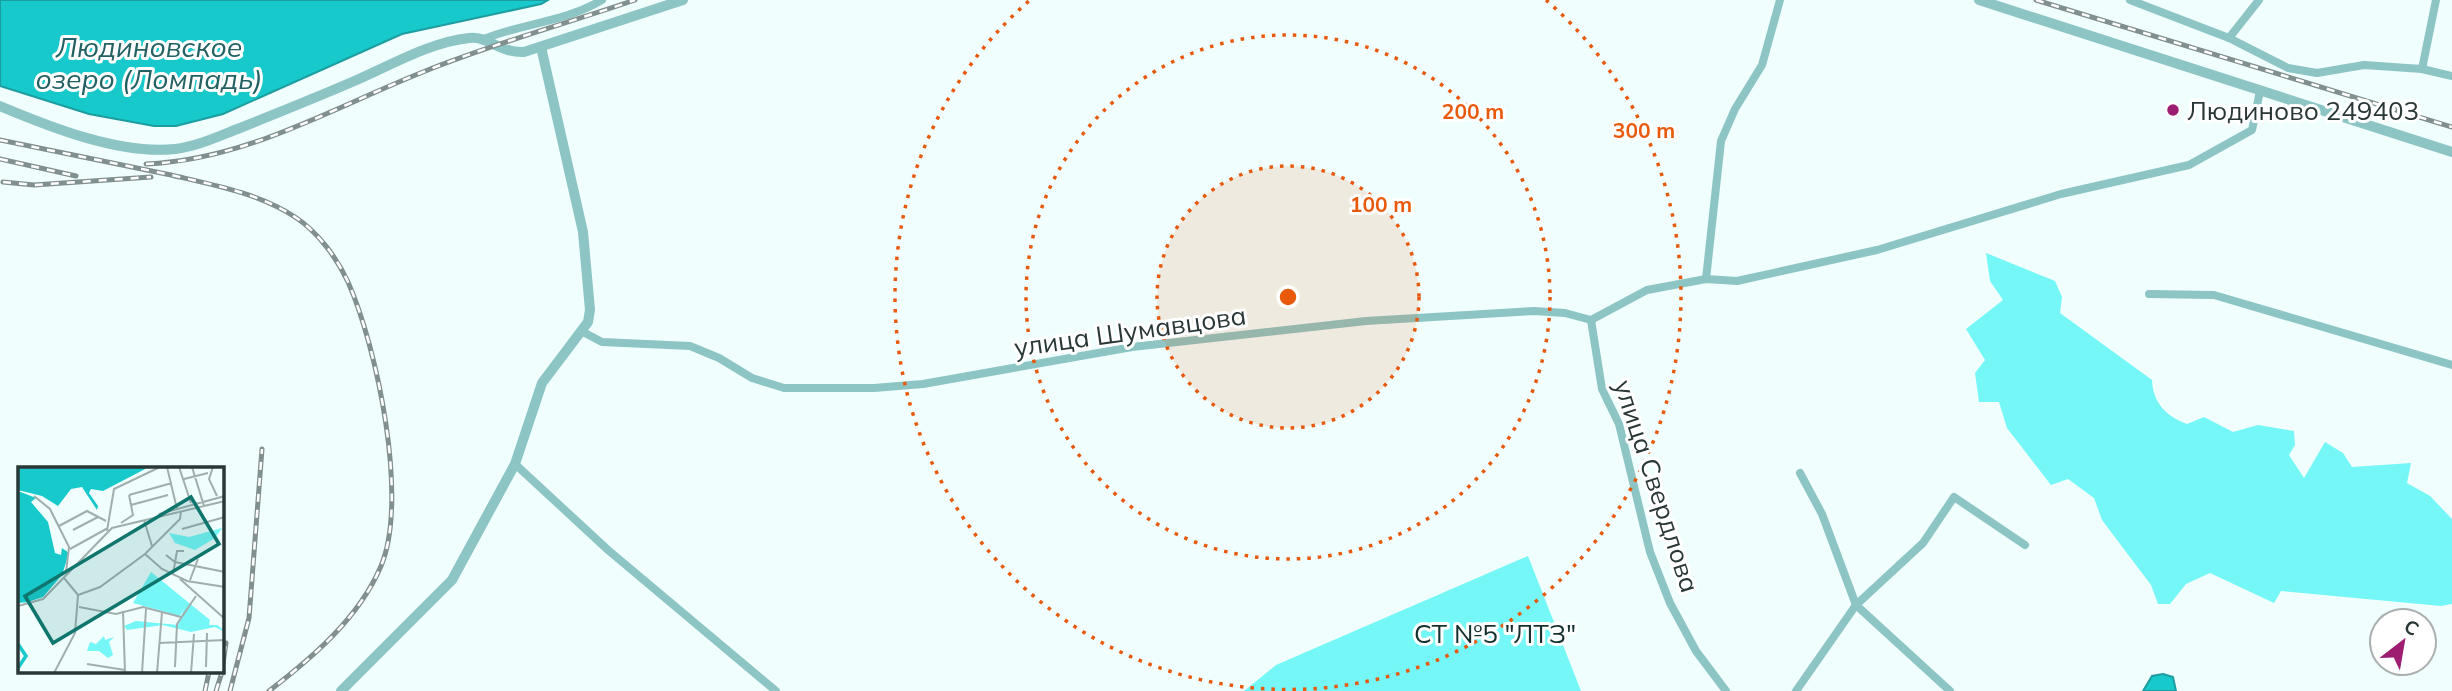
<svg xmlns="http://www.w3.org/2000/svg" width="2452" height="691" font-family="Mulish,sans-serif">
<style>
.green{fill:#75f7f8}
.water{fill:#17c9cb;stroke:#1d9d9f;stroke-width:2}
.lines{fill:none;stroke-linecap:round;stroke-linejoin:round}
.minor{stroke:#8dc4c4;stroke-width:8}
.tertiary{stroke:#8dc4c4;stroke-width:10}
.rail-casing{stroke:#818f8f;stroke-width:5}
.rail{stroke:#fff;stroke-width:2.5;stroke-dasharray:8;stroke-linecap:butt}
.ring{fill:none;stroke:#e8590c;stroke-width:3.5;stroke-dasharray:3.5 7}
.poi-dot{fill:#9d1d71;stroke:#fff;stroke-width:2.5}
.labels{text-anchor:middle;dominant-baseline:central;stroke-width:6;stroke-linejoin:round;paint-order:stroke}
.poi-label{font-size:26px;fill:#2a3737;stroke:#fff;text-anchor:start}
.street-label{font-size:26px;fill:#2a3737;stroke:#fff}
.park-label{font-size:26px;fill:#162f2f;stroke:#fff}
.water-label{font-size:28px;font-style:italic;fill:#236162;stroke:#fff}
.inset-river{fill:none;stroke:#17c9cb;stroke-width:3.5}
.inset-road{fill:none;stroke:#a1aeae;stroke-width:2}
.view{fill:#0f766e;fill-opacity:0.15;stroke:#0f766e;stroke-width:3.5}
.inset-edge{fill:none;stroke:#2a3737;stroke-width:3.5}
.centre{fill:#e8590c;stroke:#fff;stroke-width:3.5}
.ring-label{font-size:21px;text-anchor:middle;font-weight:bold;fill:#e8590c;stroke:#fff;stroke-width:6;stroke-linejoin:round;paint-order:stroke}
</style>
<rect width="100%" height="100%" fill="#f0fefe"/>
<g class="green">
<path d="M1986,253L2055,281L2062,297L2060,313L2152,380C2153,403 2166,416 2187,424L2204,417L2233,432L2258,425L2294,431L2295,445L2289,455L2304,478L2325,442L2343,453L2352,467L2411,463L2407,483L2430,496L2452,519V604L2441,606L2281,591L2274,603L2210,573L2186,584L2170,604H2158L2151,585L2102,520L2094,498L2068,479L2051,485L2007,428L1999,402H1979L1975,373L1985,360L1966,329L2003,300L1990,281Z"/>
<path d="M1528,556L1581,691H1244L1276,665Z"/>
</g>
<g class="water">
<path d="M0,0H548L541,4L402,34L223,114L176,126H154L89,114L0,86Z"/>
<path d="M2163,674L2173,677L2176,691H2143L2152,676Z"/>
</g>
<g class="lines">
<g class="minor">
<path d="M2130,0L2229,38L2288,68L2317,73L2364,65L2422,69L2452,76"/>
<path d="M2229,38L2259,0"/>
<path d="M484,39C523,23 565,22 602,0"/>
<path d="M2422,69L2436,0"/>
<path d="M1706,279L1721,141L1735,109L1762,65L1780,0"/>
<path d="M2149,294L2214,295L2452,365"/>
<path d="M1591,320L1602,389L1619,424L1650,552L1670,603L1696,651L1726,691"/>
<path d="M583,332L602,342L690,346L719,358L752,378L784,388H874L923,384L1132,347L1366,321L1534,311L1565,313L1591,320L1647,290L1706,279L1737,281L1877,250L2061,194L2189,165L2252,130L2260,91"/>
<path d="M515,464L608,550L776,691"/>
<path d="M1800,473L1822,514L1856,605L1950,691"/>
<path d="M1796,691L1856,605L1923,543L1954,497L2025,545"/>
</g>
<g class="tertiary">
<path d="M1979,0L2452,152"/>
<path d="M0,106C50,127 120,155 175,149C198,146 219,136 240,128C280,112 320,96 359,79C393,64 431,42 469,38C490,36 498,53 524,52L683,0"/>
<path d="M341,691L452,580L515,464L542,383L588,322L590,310L583,232L541,47"/>
</g>
<defs>
<g id="rail">
<path d="M2036,0L2452,127"/>
<path d="M0,140C57,152 114,163 171,175C214,185 258,193 295,217C318,232 337,258 348,282C377,347 409,500 381,566C359,618 313,657 269,691"/>
<path d="M0,159L76,176"/>
<path d="M146,164C246,160 332,108 423,72C492,44 565,24 635,0"/>
<path d="M3,182L34,185L151,177"/>
<path d="M222,670L226,643"/>
<path d="M205,691L209,672"/>
<path d="M216,691L222,672"/>
<path d="M230,691L249,618L262,449"/>
</g>
</defs>
<use href="#rail" class="rail-casing"/>
<use href="#rail" class="rail"/>
</g>
<circle cx="1288" cy="297" r="131" fill="#e8590c" fill-opacity=".12"/>
<g class="ring">
<circle cx="1288" cy="297" r="131"/>
<circle cx="1288" cy="297" r="262"/>
<path d="M1546 0A393 393 0 1 1 1030 0"/>
</g>
<circle class="poi-dot" cx="2173" cy="110" r="7"/>
<g class="labels">
<g class="poi-label">
<text x="2187" y="110">Людиново 249403</text>
</g>
<g class="street-label">
<text transform="translate(1130 331) rotate(-8)">улица Шумавцова</text>
<text transform="translate(1657 486) rotate(72)">улица Свердлова</text>
</g>
<g class="park-label">
<text x="1495" y="633">СТ №5 "ЛТЗ"</text>
</g>
<g class="water-label">
<text x="149" y="46">Людиновское<tspan x="149" dy="32">озеро (Ломпадь)</tspan></text>
</g>
</g>
<g transform="translate(18 467)">
<rect width="206" height="206" fill="#f0fefe"/>
<path d="M204,61L197,71L177,83L157,76L151,66L171,70ZM133,105L192,153L191,158H199L206,163L207,165L197,160L173,165L145,158L109,163L106,159L118,154L160,158L166,141L162,149L115,136ZM86,169L87,173L96,170L91,175L95,188L90,191L81,184H69L72,175L78,177Z" fill="#75f7f8"/>
<path d="M0,0H131L85,24L73,22L71,26L80,39L79,43L64,20L53,22L40,39L24,29L0,23ZM0,24L18,31L13,35L30,55L37,86L43,88L44,81L51,86L44,108L25,130L10,135L0,136Z" fill="#17c9cb"/>
<path class="inset-river" d="M0,177L8,189L0,201"/>
<path class="inset-road" d="M149,0L159,42M161,0L173,36M174,0L186,39M195,0L191,12L199,29M166,12L190,6M111,28L154,16M16,29L32,42L51,80L48,105M113,38L150,28M141,47L207,29M126,53L134,79M103,56L115,48L111,28M41,59L69,44L88,54M164,62L207,50M55,63L80,50M89,64L96,22L142,0M52,82L90,61M127,87L144,102L169,114L207,120M148,88L157,95L207,105M155,107L159,84H166M46,111L60,128M162,112L207,152M172,113L180,92M60,128L82,120L127,87L162,52L163,44M0,139L25,132L94,61L207,34M61,140L98,147L125,140L163,150M105,144L107,206M141,176L207,173M69,197L107,203M157,200L159,157L178,129M188,200L189,166M36,206L57,166L60,128M124,206L128,142M139,206L144,145M173,206L176,167"/>
<path class="view" d="M173,30L201,77L35,176L7,129Z"/>
<rect width="206" height="206" class="inset-edge"/>
</g>
<circle cx="1288" cy="297" r="10" class="centre"/>
<g class="ring-label">
<text x="1473" y="119">200 m</text>
<text x="1644" y="138">300 m</text>
<text x="1381" y="212">100 m</text>
</g>
<g transform="translate(2403 642) rotate(31)"><circle r="33" fill="#ffffff" stroke="#aaafaf" stroke-width="2"/>
<path d="M0-5L12 26L0 18L-12 26Z" fill="#9d1d71"/>
<text y="-10" font-size="19" font-weight="bold" text-anchor="middle" fill="#2a3737">С</text>
</g>
</svg>
